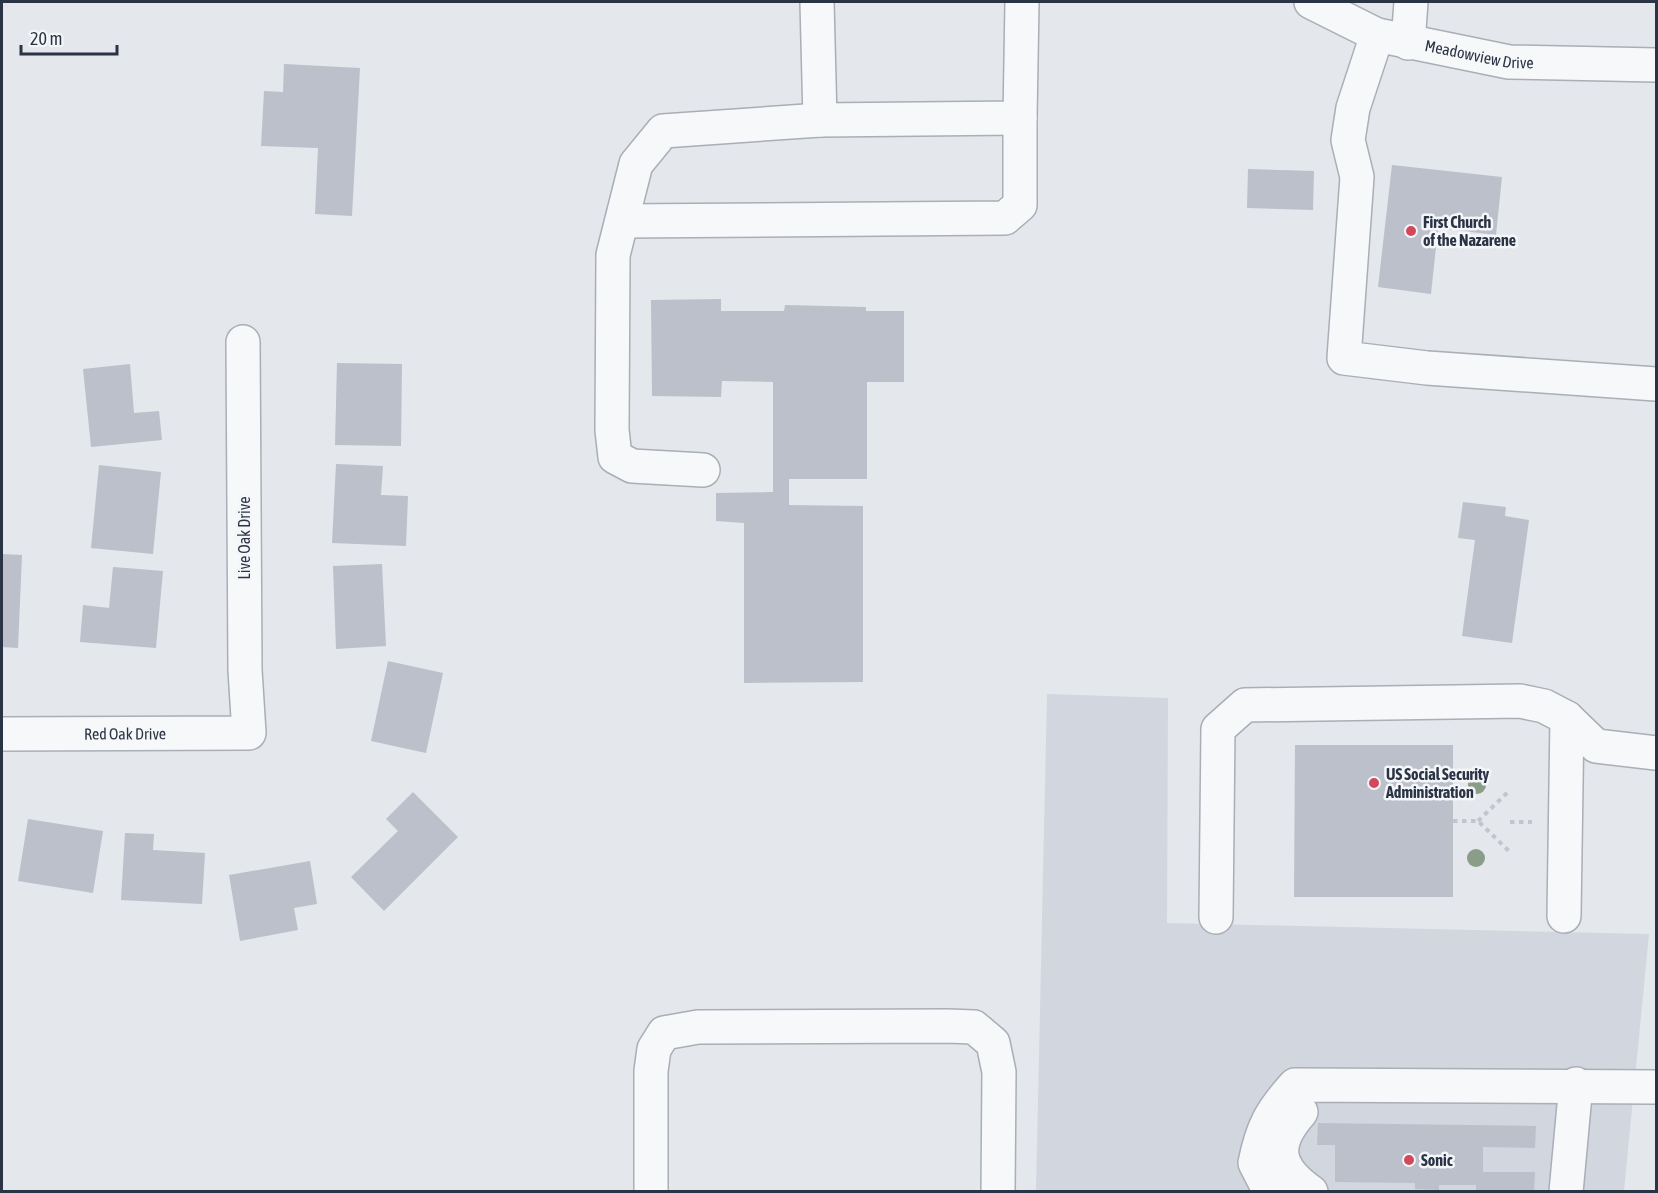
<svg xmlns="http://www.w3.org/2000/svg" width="1658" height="1193" font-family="'Asap Condensed',sans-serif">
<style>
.built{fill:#d2d6de}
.building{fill:#bbc0ca}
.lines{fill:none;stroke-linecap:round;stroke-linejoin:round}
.minor-casing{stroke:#a9aeb7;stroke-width:36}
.path{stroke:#c2c5cb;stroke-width:4;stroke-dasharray:4.5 4.5;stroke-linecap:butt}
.minor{stroke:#f7f8fa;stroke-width:33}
.tree{fill:#899d89}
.poi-dot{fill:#d1495b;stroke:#f4f6f9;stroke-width:2}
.labels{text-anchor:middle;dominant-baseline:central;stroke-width:5;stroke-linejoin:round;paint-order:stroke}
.street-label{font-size:16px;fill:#2b3445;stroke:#f4f6f9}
.poi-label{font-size:16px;font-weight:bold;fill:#2b3445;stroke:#f4f6f9;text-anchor:start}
</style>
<rect width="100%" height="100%" fill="#e4e7ec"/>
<path class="built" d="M1047,694L1168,698L1167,923L1649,934L1624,1191L1036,1192Z"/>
<g class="building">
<path d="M284,64L360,68L352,216L315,214L318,148L261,146L264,91L283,92Z"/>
<path d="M1392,165L1502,177L1496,235L1438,228L1431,294L1378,287Z"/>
<path d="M1248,169L1314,171L1313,210L1247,208Z"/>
<path d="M721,299V311H784L785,305L866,307V311H904V382H867V479H789V505L863,506V682L744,683V523L716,521V493L773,492V382L722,381L721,397L652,396L651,300Z"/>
<path d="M337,363L402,364L401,446L335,445Z"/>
<path d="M130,364L134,413L159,411L162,440L91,447L83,369Z"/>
<path d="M336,464L383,466L381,495L408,496L406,546L332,543Z"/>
<path d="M99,465L161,472L153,554L91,548Z"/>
<path d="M1463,502L1506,507L1505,516L1529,520L1512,643L1462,636L1475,540L1458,538Z"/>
<path d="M2,554L22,555L18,648L2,647Z"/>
<path d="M382,564L386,646L336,649L333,566Z"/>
<path d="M113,567L163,571L156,648L80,642L83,605L109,608Z"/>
<path d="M388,661L443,673L426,753L371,741Z"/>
<path d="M1295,745H1453V897H1294Z"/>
<path d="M413,792L458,837L384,911L351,877L398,831L386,819Z"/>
<path d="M28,819L103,831L93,893L18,881Z"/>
<path d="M125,833L154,834L153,850L205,853L202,904L121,900Z"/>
<path d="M310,861L317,904L294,908L298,930L240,941L229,875Z"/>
<path d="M1318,1123L1536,1126L1535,1148L1483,1147V1172H1535L1534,1192H1476V1185H1439V1190L1415,1189V1183L1335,1182V1145H1317Z"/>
</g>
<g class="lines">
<defs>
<g id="minor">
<path d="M817,2L820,120L1020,118L1022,2"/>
<path id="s1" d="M1311,2L1377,35L1509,62L1656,65"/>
<path d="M1377,35L1353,108L1348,140L1357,177L1344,358L1427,368L1656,384"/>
<path d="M1408,43L1411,2"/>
<path d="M622,221L1005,218L1020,205V118"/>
<path d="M703,470L632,466L615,457L612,430L613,255L636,164L663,131L820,120"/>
<path id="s2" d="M2,734L249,733L245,670L243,342"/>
<path d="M1564,916L1567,718"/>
<path d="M1216,917L1218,729L1245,705L1520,701L1544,706L1567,718L1596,746L1656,753"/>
<path d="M1301,1112C1272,1145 1276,1167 1311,1192"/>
<path d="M651,1192V1071L654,1049L664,1033L698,1027L947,1026L974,1027L993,1043L999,1072L998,1192"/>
<path d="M1270,1192L1255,1163C1262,1128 1271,1111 1295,1085L1656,1087"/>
<path d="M1566,1192L1576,1084"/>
</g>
</defs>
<use href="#minor" class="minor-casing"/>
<g class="path">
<path d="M1453,821H1478L1511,853"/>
<path d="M1478,821L1510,790"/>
<path d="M1510,822H1532"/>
</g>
<use href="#minor" class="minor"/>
</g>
<g class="tree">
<circle cx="1477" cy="785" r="9"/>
<circle cx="1476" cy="858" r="9"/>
</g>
<g class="poi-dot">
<circle cx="1411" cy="231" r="6"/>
<circle cx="1374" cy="783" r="6"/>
<circle cx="1409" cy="1160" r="6"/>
</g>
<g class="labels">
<g class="street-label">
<text stroke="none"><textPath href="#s1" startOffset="178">Meadowview Drive</textPath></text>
<text transform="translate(244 538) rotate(-90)">Live Oak Drive</text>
<text stroke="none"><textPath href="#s2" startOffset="123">Red Oak Drive</textPath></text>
</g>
<g class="poi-label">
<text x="1423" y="222">First Church<tspan x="1423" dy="18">of the Nazarene</tspan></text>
<text x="1386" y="774">US Social Security<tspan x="1386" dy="18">Administration</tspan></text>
<text x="1421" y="1160">Sonic</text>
</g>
</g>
<rect width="1658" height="1193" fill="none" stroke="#2b3445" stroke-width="6"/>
<path d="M21 45v9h96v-9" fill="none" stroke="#2b3445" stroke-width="3"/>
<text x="30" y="45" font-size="18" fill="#2b3445" stroke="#f4f6f9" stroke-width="4.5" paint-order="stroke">20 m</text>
</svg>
